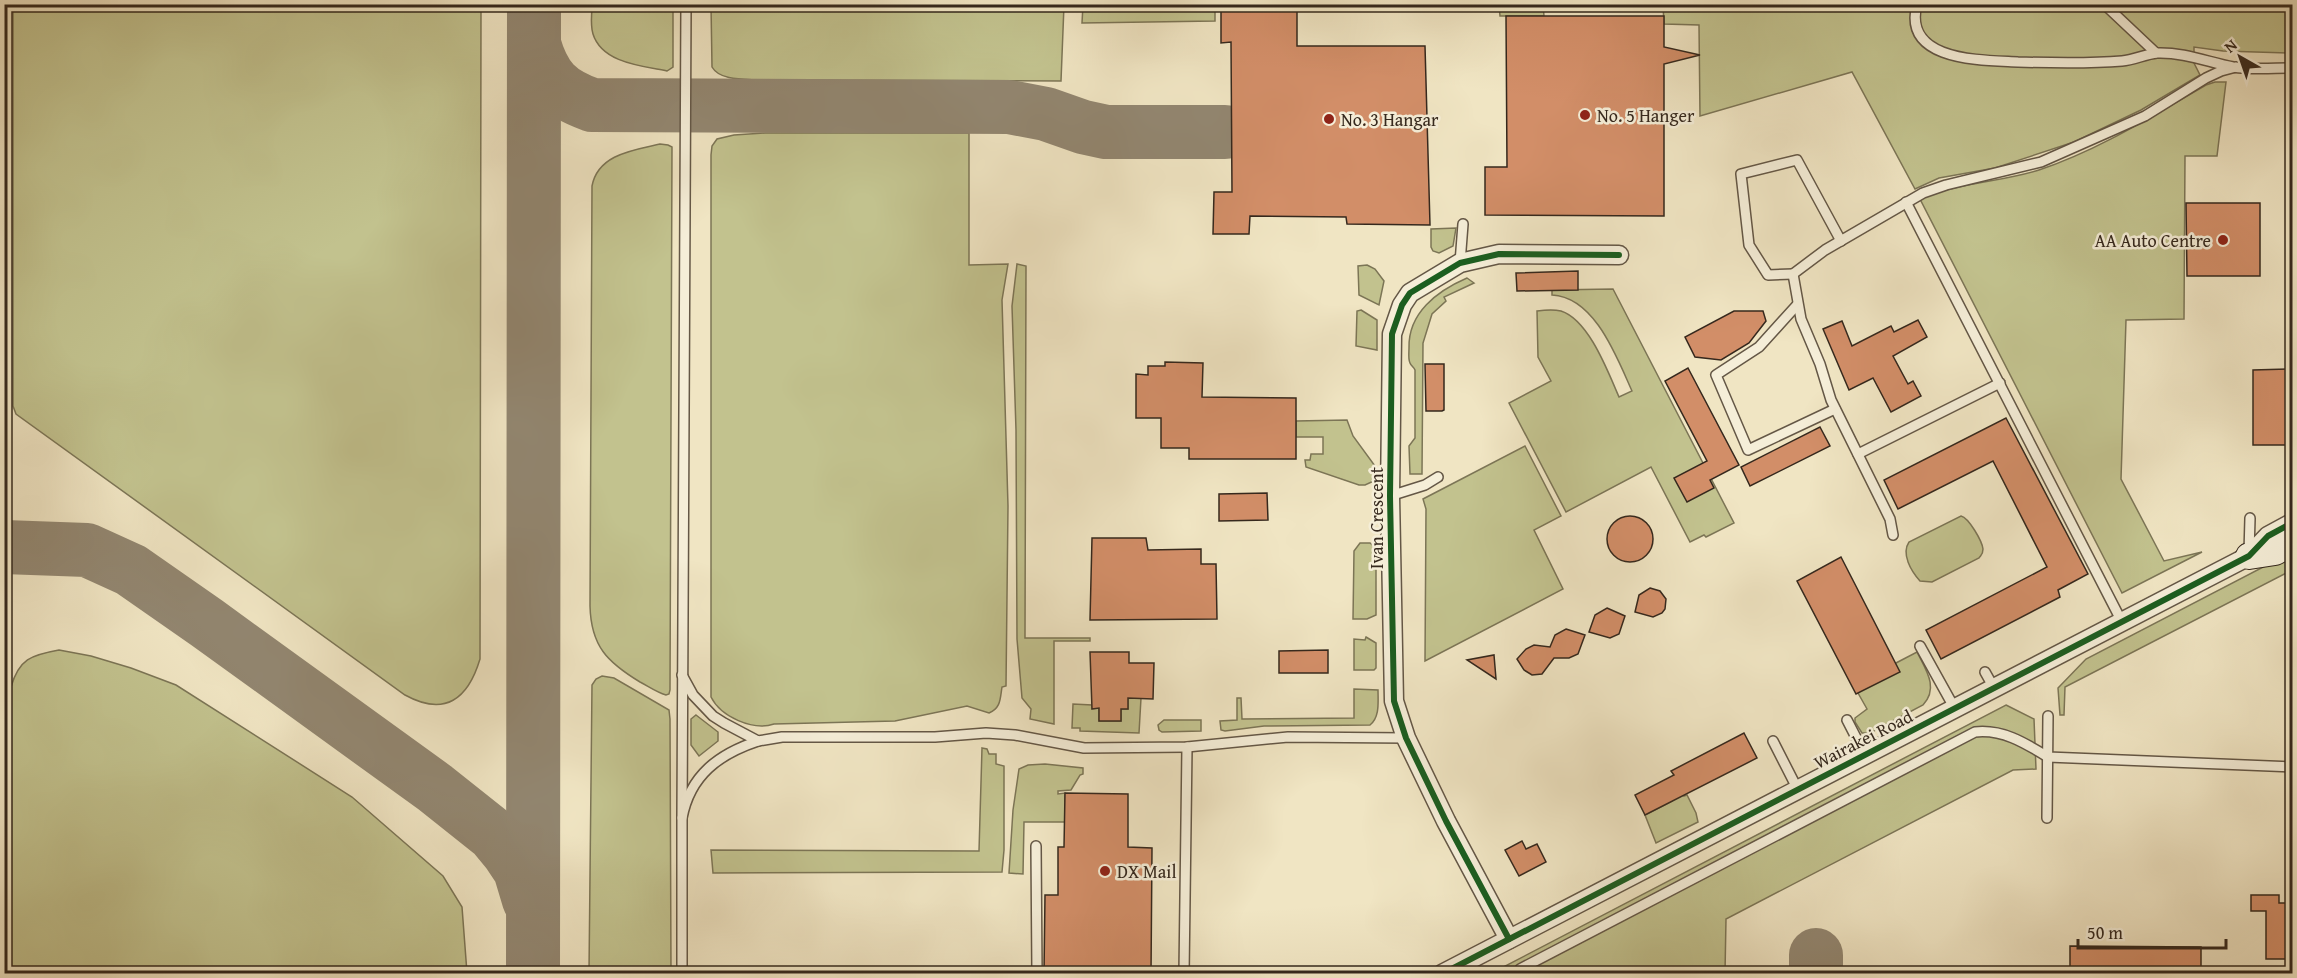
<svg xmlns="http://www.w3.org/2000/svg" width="2297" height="978" font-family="'Gentium Book Plus',serif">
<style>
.green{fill:#c2c28e;stroke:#7c7556;stroke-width:1.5}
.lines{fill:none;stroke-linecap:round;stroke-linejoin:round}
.taxiway{stroke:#928670;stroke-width:54}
.building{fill:#d28e68;stroke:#35281d;stroke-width:1.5}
.lane-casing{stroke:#645746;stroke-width:12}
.street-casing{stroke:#645746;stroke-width:21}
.secondary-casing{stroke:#35281d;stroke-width:28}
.lane{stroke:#f5eed8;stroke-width:9}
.street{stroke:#f5eed8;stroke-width:18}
.secondary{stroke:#f5eed8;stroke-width:26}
.cycleway-casing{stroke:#f5eed8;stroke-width:10}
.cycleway{stroke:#1b5e20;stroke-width:6}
.poi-dot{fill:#8f2418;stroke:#f5eed8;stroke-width:2}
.labels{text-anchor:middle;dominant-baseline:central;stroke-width:5;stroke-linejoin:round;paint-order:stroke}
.poi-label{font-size:18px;fill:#35281d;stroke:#f5eed8;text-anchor:start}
.street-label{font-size:18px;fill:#35281d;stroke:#f5eed8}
</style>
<rect width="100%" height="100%" fill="#f0e5c3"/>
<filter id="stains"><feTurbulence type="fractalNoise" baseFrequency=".00333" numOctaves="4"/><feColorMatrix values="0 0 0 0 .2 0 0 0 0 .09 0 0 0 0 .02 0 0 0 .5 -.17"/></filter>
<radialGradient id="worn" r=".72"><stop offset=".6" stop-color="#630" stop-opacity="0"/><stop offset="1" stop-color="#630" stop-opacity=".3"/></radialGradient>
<g class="green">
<path d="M13,5H481L480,659C468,699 445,717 405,695L16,414L13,406Z"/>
<path d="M592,5H673V67L667,71C642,66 602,63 593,34C590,25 592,14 592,5Z"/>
<path d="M711,5H1064L1061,81L760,80C745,79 720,81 712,67Z"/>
<path d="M1083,5H1215V21L1082,23Z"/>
<path d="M1493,5H1543L1544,16H1500L1499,5Z"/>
<path d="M1663,5H2292V53L2223,51L2194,47V63L2200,75L2141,110L2074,142L1995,168L1939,178L1915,189L1852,72L1700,116L1699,25L1664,24Z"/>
<path d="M2215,82H2226L2217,156H2185L2184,319L2126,320L2121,479L2164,561L2202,552L2122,593L1920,199C1957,183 2001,182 2039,170C2099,150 2152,116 2206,85Z"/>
<path d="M765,133H969V265L1008,264L1002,300L1008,506L1006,686L1002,687C1000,699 1001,708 989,713L967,706L895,721L774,724C753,731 721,717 711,697V155L712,146L717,139L734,135Z"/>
<path d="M660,144L668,145L672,147L670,690L669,694L666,695C656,692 648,686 640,682C607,662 591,646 590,606L592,186C598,154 634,150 660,144Z"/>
<path d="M1456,228L1453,246L1439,253L1433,251L1431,247V229Z"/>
<path d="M1017,264L1026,266L1025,638H1090V641H1054V724L1030,719L1031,709L1022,698L1017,639L1016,430L1012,306Z"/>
<path d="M1367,265L1375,269L1384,281L1379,305L1359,295L1358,266Z"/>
<path d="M1467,278L1474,283L1444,297L1446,301L1432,314L1423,343L1422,474H1410L1409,446L1415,438V370C1414,367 1411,366 1410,363C1408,359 1409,352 1409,348C1408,313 1437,291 1467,278Z"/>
<path d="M1613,289L1734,523L1706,537L1704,535L1690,542L1651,467L1566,512L1509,403L1551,381L1538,357L1537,311C1544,310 1553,309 1561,311C1589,320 1608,372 1619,397L1632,391C1617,358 1595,297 1552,295V290Z"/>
<path d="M1361,310L1377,320V350L1356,346L1357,311Z"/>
<path d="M1347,420L1353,436L1375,466L1376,480L1365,485H1359L1306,467L1305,460H1310L1311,454H1323V437H1296V421Z"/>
<path d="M1525,446L1561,516L1534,530L1563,589L1425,661L1426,509L1423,499Z"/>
<path d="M1961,516C1969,518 1982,541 1983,549C1983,554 1982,554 1979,558L1932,582L1920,581C1911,571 1901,554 1909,542Z"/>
<path d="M1360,543H1370L1376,548V615L1367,619H1353L1354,551Z"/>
<path d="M2292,552V570L2065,687L2064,715H2060L2058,688L2086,659Z"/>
<path d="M1366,637L1376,643V668L1374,670H1354V639L1365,640Z"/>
<path d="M59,650L91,656L131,668L176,685L352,797L443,876L462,907L467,973H10L11,687C19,659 31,655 59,650Z"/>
<path d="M1917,652C1926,670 1939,688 1923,705L1870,733H1862L1855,722V718L1867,709L1858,693L1896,663Z"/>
<path d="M602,676L614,678L669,710L670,719L671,973H589L592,685L596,679Z"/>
<path d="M1354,689L1378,690C1378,702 1380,717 1370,725L1264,726L1225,731L1221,730L1220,721L1237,720V698H1241L1242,719L1354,718Z"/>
<path d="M1128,698H1141L1139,733L1080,731V728H1072L1073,704L1092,705V709L1099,708V721H1121V709H1128Z"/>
<path d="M2006,705L2034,719L2036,769L2013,770L1726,919L1725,973L1490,974Z"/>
<path d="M696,715L718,732V741L699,756L691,745V719Z"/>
<path d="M1164,720H1201V731L1162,732L1159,730L1158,725Z"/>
<path d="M982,748L987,749L989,754H996V764L1004,766V850L1002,872L713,873L711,850L979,851Z"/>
<path d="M1045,764L1083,768V774L1080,775L1071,790L1058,791V794L1065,793V822H1024L1023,874L1009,873L1013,810L1019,769L1028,765Z"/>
<path d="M1683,792L1684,796L1687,795L1696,813L1698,822L1656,843L1645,815L1672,801Z"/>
</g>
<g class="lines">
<g class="taxiway">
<path d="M534,44C544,79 558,93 592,105L1009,107L1046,114L1083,127L1106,132H1225"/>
<path d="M4,547L87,550L131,570L207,623L435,788L494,835L508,852L520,870L529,900"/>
<path d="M533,974L534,4"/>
<path d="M1816,974V955"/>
</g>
</g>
<g class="building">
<path d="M1221,4H1297V46H1425L1430,225L1347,224L1346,217L1250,216L1249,234H1213L1214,192H1232L1231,42L1221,43Z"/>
<path d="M1506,16H1664V47L1700,55L1664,64V216L1485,215V167H1507Z"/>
<path d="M2186,203H2260V276H2187Z"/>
<path d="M1578,271V290L1517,291L1516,273Z"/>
<path d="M1734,311H1763L1766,321L1749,343L1721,360L1695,357L1685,337Z"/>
<path d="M1918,320L1927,337L1893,356L1908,384L1913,381L1921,396L1891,412L1873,378L1849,390L1823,329L1842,321L1852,346L1891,326L1894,332Z"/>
<path d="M1165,362L1203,363L1202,397L1296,398V459H1189V448H1161V418H1136V374L1148,375V366H1165Z"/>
<path d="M1425,364H1444V410L1442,411H1426Z"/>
<path d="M1688,368L1739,465L1710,480L1714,488L1687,502L1674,478L1707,461L1665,381Z"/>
<path d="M2292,369V445H2253V370Z"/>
<path d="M2006,418L2088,574L2058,590L2060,597L1941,659L1926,630L2047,567L1993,461L1898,509L1884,480Z"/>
<path d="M1820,427L1830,446L1750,486L1741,467Z"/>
<path d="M1267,493L1268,520L1219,521V494Z"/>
<circle cx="1630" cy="539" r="23"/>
<path d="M1092,538H1146L1148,550L1201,549V564H1216L1217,619L1090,620Z"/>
<path d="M1841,557L1900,672L1856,694L1797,581Z"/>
<path d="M1650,588L1660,591L1666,599L1665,609L1662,613L1653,617L1635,612L1639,595Z"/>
<path d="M1607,608L1625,616L1619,634L1610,638L1589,632L1595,615Z"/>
<path d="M1566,629L1585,635L1578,654L1569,658H1554L1542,674L1532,675L1524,670L1517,659L1526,649L1534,645L1550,647L1555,635Z"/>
<path d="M1328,650V673H1279V651Z"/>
<path d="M1090,652H1129V663H1154L1153,699L1128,698V709H1121V721H1099V708L1092,709Z"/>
<path d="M1494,655L1496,679L1467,660Z"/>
<path d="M1744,733L1757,758L1645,815L1635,795L1674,775L1671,771Z"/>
<path d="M1065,793L1128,794V847L1152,848L1151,974H1044L1045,895H1058V847H1064Z"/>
<path d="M1522,841L1526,849L1537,844L1546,862L1519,876L1505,850Z"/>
<path d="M2251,895H2279V903H2292V959H2266V911H2251Z"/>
<path d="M2070,946L2201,947V974H2070Z"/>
</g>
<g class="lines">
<defs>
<g id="lane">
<path d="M1917,4C1902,62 1982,60 2018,62C2052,63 2087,64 2122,61C2134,60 2146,54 2157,53C2183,52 2208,62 2233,67C2252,70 2273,68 2292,68"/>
<path d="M2104,4L2156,53"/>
<path d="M1906,202L2122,622"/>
<path d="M1460,263L1463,224"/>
<path d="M1793,274L1768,275L1749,245L1741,174L1797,160L1841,241"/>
<path d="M1797,305L1759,347L1716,375L1748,450L1835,409"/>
<path d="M1858,454L2000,383"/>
<path d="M1390,496L1425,485L1438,477"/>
<path d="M1893,535L1890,519L1831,400L1820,364L1801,319L1793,274L1825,250L1923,193L1946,185L2041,162L2145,116L2206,78L2221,71L2236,67"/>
<path d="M2249,553L2250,518"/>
<path d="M1920,646L1955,709"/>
<path d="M1985,672L1994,688"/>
<path d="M682,675L693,695L713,716L724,723L758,741L782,737H935L986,733L1015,735L1084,748L1187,747L1288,737L1406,738"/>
<path d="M1847,720L1865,755"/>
<path d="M1773,741L1798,790"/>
<path d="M682,818L686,4"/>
<path d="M2047,818L2048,716"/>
<path d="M1036,846L1037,974"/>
<path d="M682,974V818C690,775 719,754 758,741"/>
<path d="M1184,974L1187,747"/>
<path d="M1517,974L1520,969L1975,732C2003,729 2025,743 2048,757L2292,767"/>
</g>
<g id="street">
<path d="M1509,939L1446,821L1406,738L1394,701L1390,496L1392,334L1402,305L1410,293L1460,263L1499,254L1619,255"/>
<path d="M1442,974L2249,556L2268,536L2292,523"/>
</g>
<path id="secondary" d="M2249,556L2275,552L2292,543"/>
</defs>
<use href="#lane" class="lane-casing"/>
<use href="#street" class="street-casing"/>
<use href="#secondary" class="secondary-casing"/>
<use href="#lane" class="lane"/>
<use href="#street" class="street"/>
<use href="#secondary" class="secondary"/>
<defs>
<g id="cycleway">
<path d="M1509,939L1446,821L1406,738L1394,701L1390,496L1392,334L1402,305L1410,293L1460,263L1499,254L1619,255"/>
<path d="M1442,974L2249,556L2268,536L2292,523"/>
</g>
</defs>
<use href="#cycleway" class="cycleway-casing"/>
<use href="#cycleway" class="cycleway"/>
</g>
<g class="poi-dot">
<circle cx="1585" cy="115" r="6"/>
<circle cx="1329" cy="119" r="6"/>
<circle cx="2223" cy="240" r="6"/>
<circle cx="1105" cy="871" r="6"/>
</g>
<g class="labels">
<g class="poi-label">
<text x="1597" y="115">No. 5 Hanger</text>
<text x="1341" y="119">No. 3 Hangar</text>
<text x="2211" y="240" text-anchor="end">AA Auto Centre</text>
<text x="1117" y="871">DX Mail</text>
</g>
<g class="street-label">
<text transform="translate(1376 518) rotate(-90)">Ivan Crescent</text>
<text transform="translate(1863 739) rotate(-27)">Wairakei Road</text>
</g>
</g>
<rect width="2297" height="978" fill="none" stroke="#f0e5c3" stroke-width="24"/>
<rect x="6" y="6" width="2285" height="966" fill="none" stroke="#35281d" stroke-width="3"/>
<rect x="12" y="12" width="2273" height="954" fill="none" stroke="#35281d" stroke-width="1.5"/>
<g transform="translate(2240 57) rotate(320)" stroke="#f5eed8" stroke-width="4.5" paint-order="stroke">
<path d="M0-4.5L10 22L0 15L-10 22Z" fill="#35281d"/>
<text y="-9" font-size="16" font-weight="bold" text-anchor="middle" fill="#35281d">N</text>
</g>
<path d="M2078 939v9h148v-9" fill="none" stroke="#35281d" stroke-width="3"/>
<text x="2087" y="939" font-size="18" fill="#35281d" stroke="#f5eed8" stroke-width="4.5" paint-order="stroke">50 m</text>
<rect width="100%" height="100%" filter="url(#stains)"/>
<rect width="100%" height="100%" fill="url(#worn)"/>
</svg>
